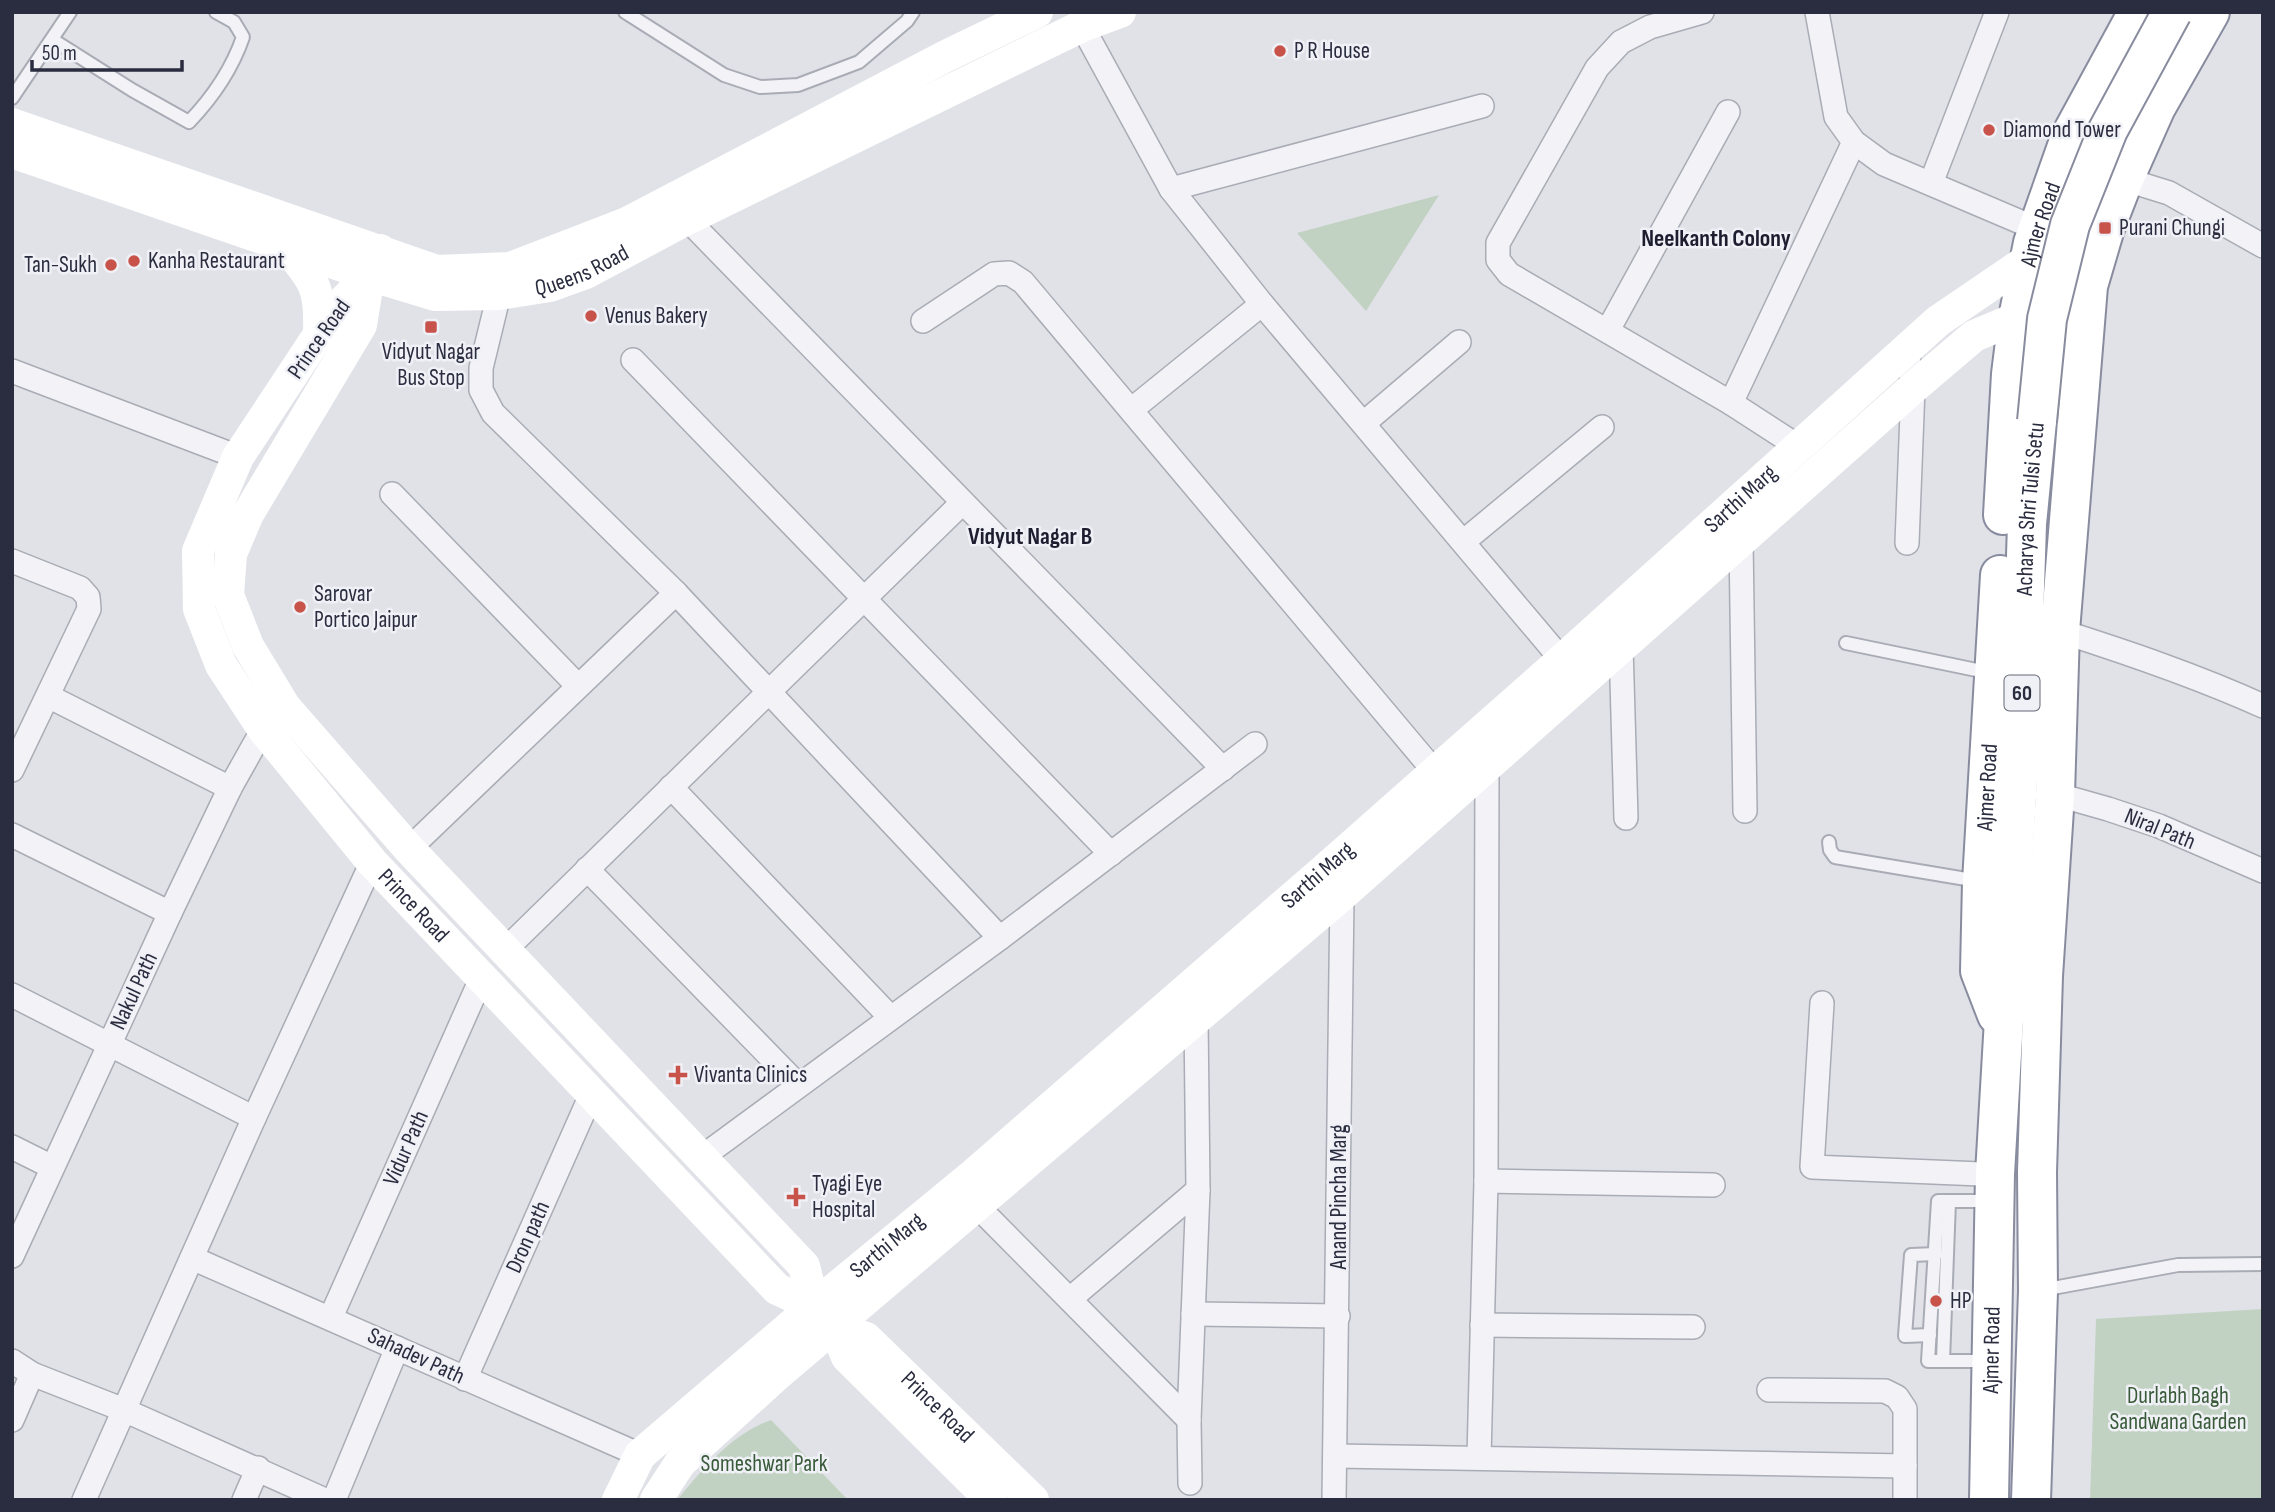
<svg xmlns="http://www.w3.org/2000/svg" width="2275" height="1512" font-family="'Sofia Sans Condensed',sans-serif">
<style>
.green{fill:#c2d2c2}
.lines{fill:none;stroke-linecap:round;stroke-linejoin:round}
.lane-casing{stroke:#a9acb5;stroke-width:16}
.street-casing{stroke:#a9acb5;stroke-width:26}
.highway-casing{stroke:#888c9e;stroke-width:42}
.lane{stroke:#f3f3f7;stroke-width:12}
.street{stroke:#f3f3f7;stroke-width:23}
.secondary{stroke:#fff;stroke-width:32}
.highway{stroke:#fff;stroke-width:38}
.highway-bridge-casing{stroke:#888c9e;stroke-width:42;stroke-linecap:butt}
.highway-bridge{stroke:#fff;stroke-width:38}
.poi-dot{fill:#c7534b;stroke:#f0f1f6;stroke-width:2.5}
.labels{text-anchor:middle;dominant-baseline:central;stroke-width:5;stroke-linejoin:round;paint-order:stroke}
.shield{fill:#f0f1f6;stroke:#656876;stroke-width:2}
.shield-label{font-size:21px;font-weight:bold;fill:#2a2d3f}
.poi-label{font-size:23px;fill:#2a2d3f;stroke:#f0f1f6;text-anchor:start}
.street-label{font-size:23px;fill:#2a2d3f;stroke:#f0f1f6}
.park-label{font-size:23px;fill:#385a38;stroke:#f0f1f6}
.neighbourhood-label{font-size:24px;font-weight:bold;fill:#1c1e30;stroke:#f0f1f6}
</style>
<rect width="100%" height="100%" fill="#e0e2e8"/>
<g class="green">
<path d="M1439,195L1366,311L1297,233Z"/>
<path d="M2263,1309V1500H2090L2096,1319Z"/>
<path d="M771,1420L848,1500H677C702,1469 733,1433 771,1420Z"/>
</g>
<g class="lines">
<defs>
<g id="lane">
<path d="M625,12L724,75L760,87L798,85L859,62L907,21L913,12"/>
<path d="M53,40L132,90L189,122C212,98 232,69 243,37L234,22L216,12"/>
<path d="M12,98L70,12"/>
<path d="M1846,643L1991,673"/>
<path d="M1829,842L1830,850L1835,857L1978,881"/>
<path d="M2042,1290L2178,1265L2263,1264"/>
<path d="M1930,1335L1905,1336L1911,1255L1936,1254"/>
<path d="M1943,1361H1928L1938,1201H1949"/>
<path d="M1988,1361H1943L1949,1201H1992"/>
</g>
<g id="street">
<path d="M1702,12L1650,27L1621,42L1597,68L1498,243V260L1509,274L1731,403L1799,447"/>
<path d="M1082,26L1171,189L1262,304L1562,660"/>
<path d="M1854,142L1884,164L2037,229"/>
<path d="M2124,179L2169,193L2263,246"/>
<path d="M1931,183L1997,12"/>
<path d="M1171,189L1482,106"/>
<path d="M687,219L1223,769"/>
<path d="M499,294L481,368V390L493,413L676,593L1000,938"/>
<path d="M923,321L994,274L1009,273L1023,282L1424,759L1436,771"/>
<path d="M1608,330L1728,112"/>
<path d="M1907,349L1913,388L1907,543"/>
<path d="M633,360L1111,854"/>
<path d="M12,371L238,457"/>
<path d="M1731,403L1854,142L1836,117L1817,12"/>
<path d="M1131,410L1262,304"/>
<path d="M1364,423L1459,342"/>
<path d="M392,494L578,686"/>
<path d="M1741,541L1745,811"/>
<path d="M1463,542L1602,427"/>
<path d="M12,561L80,588L88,597L89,609L12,770"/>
<path d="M2060,631C2129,653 2197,676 2263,706"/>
<path d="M1621,646L1626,818"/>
<path d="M48,696L230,788"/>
<path d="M671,787L890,1017"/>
<path d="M2055,794L2108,809L2159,826L2263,871"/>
<path d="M12,835L170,913"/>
<path d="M409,849L676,593"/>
<path d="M587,869L798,1085"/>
<path d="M505,950L962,503"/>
<path d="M12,995L254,1118"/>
<path d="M1822,1003L1812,1167L1981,1174"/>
<path d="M12,1147L52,1167"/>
<path d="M702,1157L1000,938L1255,744"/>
<path d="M1486,1181L1713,1185"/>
<path d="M977,1206L1189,1420"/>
<path d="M12,1256L170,913L230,788L263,729"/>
<path d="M192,1258L640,1455"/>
<path d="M1070,1299L1198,1190"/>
<path d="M1193,1314L1338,1316"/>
<path d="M331,1317L481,979"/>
<path d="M1482,1325L1693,1327"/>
<path d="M12,1361L32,1374L124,1410L325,1500"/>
<path d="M465,1379L591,1095"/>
<path d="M1769,1390L1885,1391L1897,1397L1905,1409V1500"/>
<path d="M12,1420L32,1374"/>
<path d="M1336,1456L1905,1466"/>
<path d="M1479,1458L1486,1181L1487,765"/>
<path d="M1190,1483L1189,1420L1198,1190L1196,1019"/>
<path d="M84,1500L254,1118L372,862"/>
<path d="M244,1500L258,1468"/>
<path d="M334,1500L397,1348"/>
<path d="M1334,1500L1342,895"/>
</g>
<g id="highway">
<path id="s5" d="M2003,515L2011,374L2018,318L2033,243L2071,135L2138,12"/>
<path id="s6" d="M1997,1015L1980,971L1982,882L2000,575"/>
<path id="s7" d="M1989,1500L1995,1174L2020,745L2027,524L2037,421"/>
<path d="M2031,1500L2038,1291L2037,1172L2043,976L2055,794L2060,631L2088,286L2105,228L2124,179L2156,107L2210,12"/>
</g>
</defs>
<use href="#lane" class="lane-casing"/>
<use href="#street" class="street-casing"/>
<use href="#highway" class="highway-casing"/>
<use href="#lane" class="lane"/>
<use href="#street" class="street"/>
<g class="secondary">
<path d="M12,124L437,271L510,268L627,223L946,56L1037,12"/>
<path id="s1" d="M12,152L369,275L435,295L499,294L550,286L586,273L687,219L1082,26L1120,12"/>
<path d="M286,247C317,284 320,288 319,337"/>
<path d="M380,250L369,275L361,325L248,514L231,554L228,595L248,646L285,707L409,849L804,1266L814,1306"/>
<path id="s2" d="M369,275L335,310L238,457L198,551L199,609L221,665L263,729L372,862L777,1289C819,1309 829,1312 847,1357L991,1500"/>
<path id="s3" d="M836,1328L866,1338L1033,1500"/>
<path id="s4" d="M618,1500L640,1455L814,1306L974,1174L1323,871L1562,660L1938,321L2029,259L2046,253"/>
<path d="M656,1500L680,1463L778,1374L1342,895L1913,388L1974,336L2036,310"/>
</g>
<use href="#highway" class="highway"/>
<defs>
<path id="highway-bridge" d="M2037,421L2047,319L2070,225L2108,130L2172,12"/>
</defs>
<use href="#highway-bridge" class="highway-bridge-casing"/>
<use href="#highway-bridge" class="highway-bridge"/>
</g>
<g class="poi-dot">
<circle cx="1280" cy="51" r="7"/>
<circle cx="1989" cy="130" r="7"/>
<rect x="2098" y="221" width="14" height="14" rx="3.5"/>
<circle cx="134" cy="261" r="7"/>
<circle cx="111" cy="265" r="7"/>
<circle cx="591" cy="316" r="7"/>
<rect x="424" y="320" width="14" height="14" rx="3.5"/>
<circle cx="300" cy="607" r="7"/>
<path d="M674.5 1064.5h7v7h7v7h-7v7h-7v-7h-7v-7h7z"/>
<path d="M792.5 1186.5h7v7h7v7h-7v7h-7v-7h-7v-7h7z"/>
<circle cx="1936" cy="1301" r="7"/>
</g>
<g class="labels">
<rect class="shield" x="2004.5" y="675.5" width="35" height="35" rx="5"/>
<g class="shield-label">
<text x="2022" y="693">60</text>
</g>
<g class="poi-label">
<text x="1294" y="51">P R House</text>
<text x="2003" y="130">Diamond Tower</text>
<text x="2119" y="228">Purani Chungi</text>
<text x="148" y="261">Kanha Restaurant</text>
<text x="97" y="265" text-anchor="end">Tan-Sukh</text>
<text x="605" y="316">Venus Bakery</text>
<text x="431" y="352" text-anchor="middle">Vidyut Nagar<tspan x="431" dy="26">Bus Stop</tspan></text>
<text x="314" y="594">Sarovar<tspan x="314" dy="26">Portico Jaipur</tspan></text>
<text x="694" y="1075">Vivanta Clinics</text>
<text x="812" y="1184">Tyagi Eye<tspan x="812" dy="26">Hospital</tspan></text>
<text x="1950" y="1301">HP</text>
</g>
<g class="street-label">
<text stroke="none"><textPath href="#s5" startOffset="294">Ajmer Road</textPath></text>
<text stroke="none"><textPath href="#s1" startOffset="597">Queens Road</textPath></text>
<text transform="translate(319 339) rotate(-55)">Prince Road</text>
<text stroke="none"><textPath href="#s4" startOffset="1508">Sarthi Marg</textPath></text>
<text stroke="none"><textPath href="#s7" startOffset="992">Acharya Shri Tulsi Setu</textPath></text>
<text stroke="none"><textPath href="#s6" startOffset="231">Ajmer Road</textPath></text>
<text transform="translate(2160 829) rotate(22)">Niral Path</text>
<text stroke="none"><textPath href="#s4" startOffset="942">Sarthi Marg</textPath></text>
<text stroke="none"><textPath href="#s2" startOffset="754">Prince Road</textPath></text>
<text transform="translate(134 991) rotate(-65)">Nakul Path</text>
<text transform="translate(406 1148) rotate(-66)">Vidur Path</text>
<text transform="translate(1339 1197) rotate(-90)">Anand Pincha Marg</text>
<text transform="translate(528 1237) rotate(-66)">Dron path</text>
<text stroke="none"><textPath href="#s4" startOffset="374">Sarthi Marg</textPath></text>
<text stroke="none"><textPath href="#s7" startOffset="150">Ajmer Road</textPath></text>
<text transform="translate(416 1356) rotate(25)">Sahadev Path</text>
<text stroke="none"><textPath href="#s3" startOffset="131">Prince Road</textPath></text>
</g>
<g class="park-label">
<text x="2178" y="1396">Durlabh Bagh<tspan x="2178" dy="26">Sandwana Garden</tspan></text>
<text x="764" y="1464">Someshwar Park</text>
</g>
<g class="neighbourhood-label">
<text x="1716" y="238">Neelkanth Colony</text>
<text x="1030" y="536">Vidyut Nagar B</text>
</g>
</g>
<rect width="2275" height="1512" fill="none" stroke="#2a2d3f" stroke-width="28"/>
<path d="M32 60v10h150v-10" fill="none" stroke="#2a2d3f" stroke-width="3.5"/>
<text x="42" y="60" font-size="21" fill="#2a2d3f" stroke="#f0f1f6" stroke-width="5" paint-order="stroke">50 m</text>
</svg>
